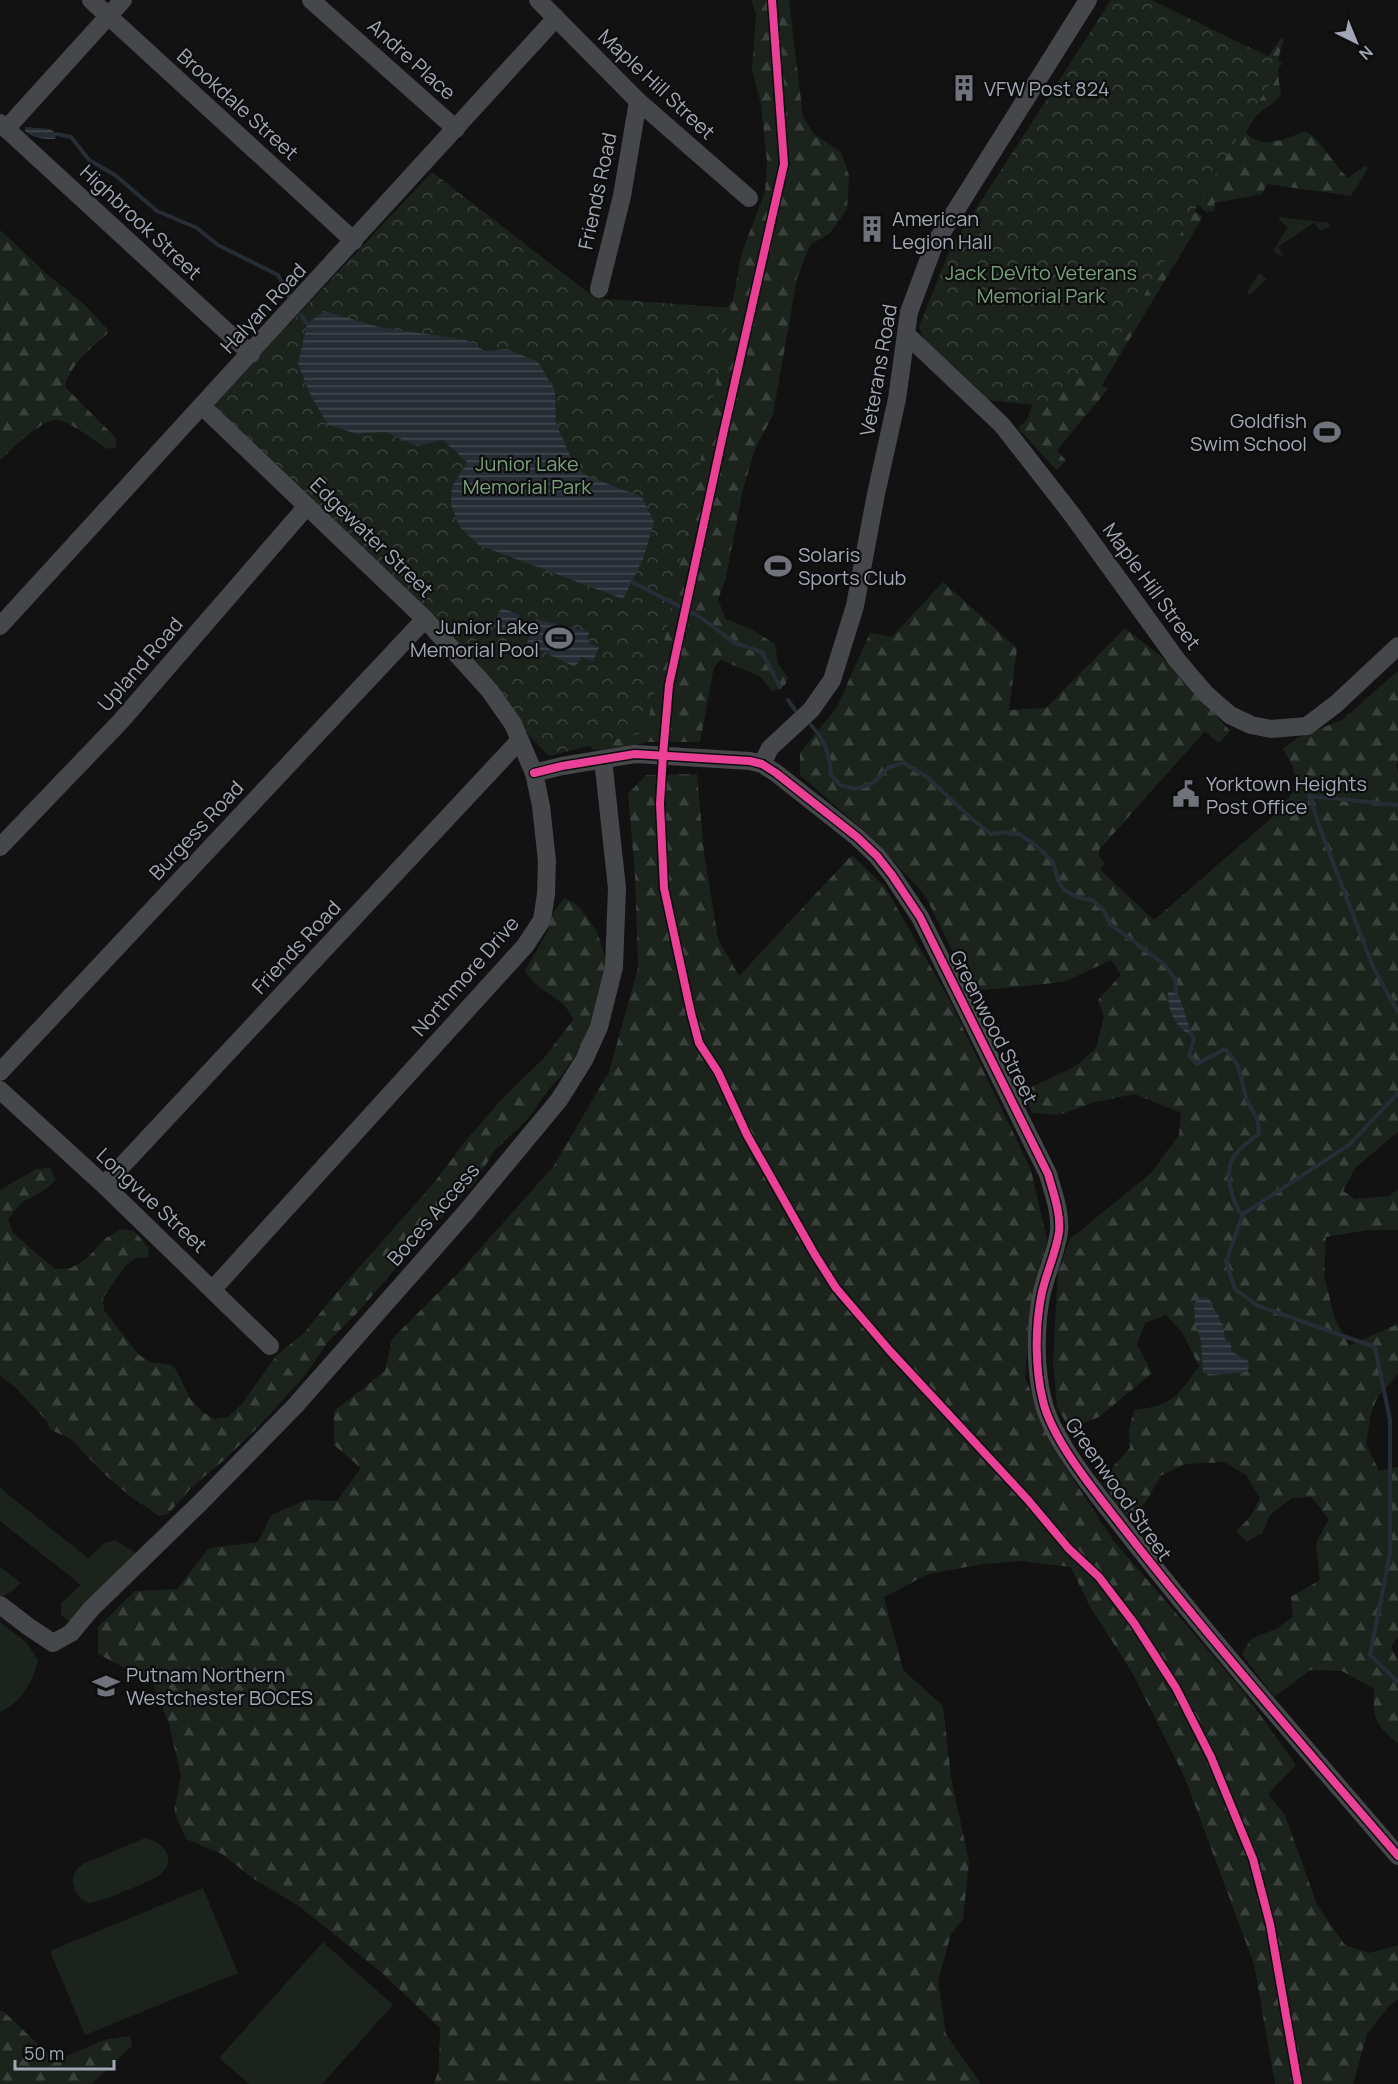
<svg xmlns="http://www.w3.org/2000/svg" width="1398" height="2084" font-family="Manrope,sans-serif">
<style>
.grass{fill:#1c231d}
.forest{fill:url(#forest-firs)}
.park{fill:url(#park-crowns)}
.water{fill:url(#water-rules)}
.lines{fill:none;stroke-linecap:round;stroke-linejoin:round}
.stream{stroke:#262d34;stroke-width:4}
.minor{stroke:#46474b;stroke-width:18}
.cycleway-casing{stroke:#0d0d0e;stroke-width:11}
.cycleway{stroke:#ea4096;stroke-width:8}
.labels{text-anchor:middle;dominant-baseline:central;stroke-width:4.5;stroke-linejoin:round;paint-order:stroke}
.street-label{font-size:20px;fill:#a2a7b4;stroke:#0d0d0e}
.poi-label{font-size:20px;fill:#a2a7b4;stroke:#0d0d0e;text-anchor:start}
.park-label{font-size:20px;fill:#78a07d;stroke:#0d0d0e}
</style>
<defs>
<pattern id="forest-firs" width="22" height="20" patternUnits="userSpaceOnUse" patternTransform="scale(1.5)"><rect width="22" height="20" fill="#1c231d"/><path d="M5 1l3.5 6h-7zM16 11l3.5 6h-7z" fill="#3a403b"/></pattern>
<pattern id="park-crowns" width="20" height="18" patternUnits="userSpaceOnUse" patternTransform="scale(1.5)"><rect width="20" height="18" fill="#1c231d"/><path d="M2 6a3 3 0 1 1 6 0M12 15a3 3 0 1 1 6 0" fill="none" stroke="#3a403b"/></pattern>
<pattern id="water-rules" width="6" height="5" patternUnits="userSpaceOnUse" patternTransform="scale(1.5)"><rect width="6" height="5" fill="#262d34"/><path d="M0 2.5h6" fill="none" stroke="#42494f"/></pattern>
</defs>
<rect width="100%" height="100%" fill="#121213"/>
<g class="grass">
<path d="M1279,217L1329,223L1331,226L1321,231L1314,223L1278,247L1283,255L1282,256L1273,251L1288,227L1279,220Z"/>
<path d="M1259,273L1267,279L1249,295L1247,293Z"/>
<path d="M0,1488L88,1558L105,1543L115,1540L136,1553L70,1622L61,1615V1603L81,1585L0,1521Z"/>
<path d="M0,1567L21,1583L11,1592L0,1598Z"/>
<path d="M0,1622L27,1643L38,1660C33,1681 21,1703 0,1712Z"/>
<path d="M145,1838C165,1841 179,1862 158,1876C151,1881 96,1904 89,1903C82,1902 76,1893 74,1887C71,1876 75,1870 83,1864Z"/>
<path d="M203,1888L238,1973L85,2035L50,1951Z"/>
<path d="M323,1942L393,2005L322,2084H249L219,2058Z"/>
</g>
<g class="forest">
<path d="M751,0H789L803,117L814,134L841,152L849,176L847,209L829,234L810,245L797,278L773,415L755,449L743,489L726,577L718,600L726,619L749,628L775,644L778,664L788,677L785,685L772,692L761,677L721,660L714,667L700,742H647L615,751L592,749L589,738L714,325L733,300L742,252L765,192L767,162L761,104L752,70L756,14Z"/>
<path d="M1281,38L1284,40C1276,60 1277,72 1281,94C1274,104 1266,107 1257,115C1252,120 1249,127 1246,133C1261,150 1286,139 1305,131C1323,141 1332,164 1348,178L1365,166L1368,168L1351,196L1267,184L1262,194L1214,203L1215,207L1213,212L1209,211L1207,213L1196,203L1265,61Z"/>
<path d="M1183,203L1203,217L1102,385L1108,389L1057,450L1066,461L1056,470L1018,428L1027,420L1036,394Z"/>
<path d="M0,230L48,275L85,305L108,330L107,334C90,349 70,364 65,387L116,438V447L108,449C95,442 72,422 58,420C42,418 12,449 0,460Z"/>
<path d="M943,582L1017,648L1009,710L1046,708L1125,628L1168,662L1230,731L1219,743L1205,731L1099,850V856L1105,863L1100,870L1154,920L1274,816L1297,787L1293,767L1283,749L1297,738L1342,720L1398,671V763L1396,764L1398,773V1132L1355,1168L1343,1191L1355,1199L1389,1196L1398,1189V1230H1368L1326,1237L1324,1276L1335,1319L1349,1346L1398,1324V1374L1377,1398L1371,1413L1366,1444L1379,1471L1398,1467V1637L1391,1647L1398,1661V1743C1375,1725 1373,1717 1374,1689L1342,1671L1310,1670L1274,1697L1242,1654L1251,1639L1276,1629L1293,1617L1291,1597L1320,1580L1316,1543L1329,1519L1311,1497L1292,1498L1270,1515L1263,1532L1247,1542L1236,1531L1250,1517L1260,1498L1246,1475L1224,1462L1185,1464L1160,1476L1146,1502L1129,1518L1117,1505L1104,1484L1110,1470L1130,1448L1129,1430L1134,1410C1175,1405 1176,1397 1199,1366L1182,1332L1166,1315L1145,1323L1137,1344L1152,1373L1099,1417L1069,1428L1057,1407L1053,1362L1058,1271L1070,1239L1151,1173L1179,1135L1181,1113L1135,1094L1095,1102L1059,1115L1032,1113L1023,1091L1076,1066L1096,1048L1104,1017L1098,1000L1121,975L1111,960L1064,982L972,991L925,895L868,834L800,775V753L837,707L870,633L892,637Z"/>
<path d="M697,774L704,853L718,939L739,976L852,855L885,887L949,999L1031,1170L1047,1240L1029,1318L1025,1377L1056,1453L1113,1540L1243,1691L1296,1765L1268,1794L1285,1815L1317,1905L1345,1945L1369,1953L1398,1945V1999L1389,2006L1367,2034L1353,2084H1275L1254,1964L1185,1778L1133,1674L1089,1605L1071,1567L1021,1561L983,1564L928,1574L884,1597L903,1670L943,1706L951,1777L969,1862L963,1919L951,1934L938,1981L946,2034L981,2084H434L439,2069L440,2028L382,1973L300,1907L254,1879L222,1854L186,1839L174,1812L181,1776L169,1724L152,1682L98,1654V1627L135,1591L177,1589L209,1548L258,1542L271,1515L306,1500L337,1501L361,1468L334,1445V1411L385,1371L392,1339L460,1271L553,1167L609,1072L638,968L635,875L628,794L646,775Z"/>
<path d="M564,898L573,902L581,909L597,932L606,960L601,996L587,1038L562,1075L549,1089L528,1119L495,1150L476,1181L403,1259L361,1309L329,1341L302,1379L259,1426L225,1459L192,1487L168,1514L159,1516L130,1496L102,1472L72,1440L50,1429L46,1420L15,1387L0,1376V1190L36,1169L50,1168L56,1180L43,1191L21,1203L8,1219L13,1233L55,1269L71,1268L86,1259L106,1238L121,1229L134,1231L149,1248L148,1257L136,1258L126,1265L103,1298L104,1310L138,1354L150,1362L171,1365L177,1371L190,1398L202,1412L215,1419L228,1417L242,1404L276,1356L304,1333L332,1298L433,1184L468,1138L502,1099L544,1058L573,1020C566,996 534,992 525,970L547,933L553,913Z"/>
<path d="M0,2011L4,2012L56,2061L104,2040L130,2036L132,2046L91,2084H0Z"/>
</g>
<g class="park">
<path d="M1111,0H1152L1282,63L1114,346L1047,406L976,399L930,356L919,327L950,249Z"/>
<path d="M432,172L595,298L731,308L646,732L549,756L214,404Z"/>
</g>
<g class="water">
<path d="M25,127L50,129L57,134L55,139C43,139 35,139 25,131Z"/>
<path d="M324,311L379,327L466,340L485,351L507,349L538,362L555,391L556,423L571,458L585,475L642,497L654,522L643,559L623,599L479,545L460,527L451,505L452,487L467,462L443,440L417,446L385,432L357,434L328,425L309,392L298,364L307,324Z"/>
<path d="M501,608L520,615L512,635L493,627Z"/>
<path d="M536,619L589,632L587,643L599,647L593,662L582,657L575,667L527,644Z"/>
<path d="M1168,992H1176C1182,998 1186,1020 1191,1031L1188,1034C1174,1025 1167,1009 1168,992Z"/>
<path d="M1202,1297L1208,1298L1213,1304V1311L1218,1314L1220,1322L1223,1324L1225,1339L1231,1344V1351L1248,1361L1249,1368L1245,1372L1218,1375L1203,1373L1201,1341L1195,1322L1194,1303Z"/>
</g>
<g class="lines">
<g class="stream">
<path d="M57,134L71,137L89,160L115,175L157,211L197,228L218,245L278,275L289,297"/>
<path d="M301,315L307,324"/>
<path d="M632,582L700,617L735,643L762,652L780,687"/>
<path d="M788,700L795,710"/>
<path d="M811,725C825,740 830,755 831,775L840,785L855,789L873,783L889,767L904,763L927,777L972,819L991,834L1005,832L1019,834L1034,844L1053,862L1058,880L1064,890L1079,898L1093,900L1104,911L1110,924L1165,965L1175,979L1176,992"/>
<path d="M1398,805L1309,796L1324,839L1373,967L1398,1012"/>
<path d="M1190,1032L1194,1039L1189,1056L1197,1064L1225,1049C1245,1069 1238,1076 1247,1100C1254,1116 1258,1113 1259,1134C1234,1152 1223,1162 1232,1194C1235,1203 1237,1209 1243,1216"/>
<path d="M1398,1093L1349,1145L1243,1214L1226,1262L1235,1289L1258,1306L1375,1347L1390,1420V1554L1370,1655L1398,1682"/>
</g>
<g class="minor">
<path d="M91,0L354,241"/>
<path d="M311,0L456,129"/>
<path d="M538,0L638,101L749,198"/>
<path d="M0,123L251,354"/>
<path d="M6,129L123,0"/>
<path d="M599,289L622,196L638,101"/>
<path d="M906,334L1002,425L1070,512L1177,660L1206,694L1230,715L1251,725L1271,729L1307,726L1336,704L1398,646"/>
<path d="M202,406L425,619L490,691L513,724L534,773L541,806L547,861L546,894L542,920L525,946L213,1289"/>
<path d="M0,626L556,18"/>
<path d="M762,764L770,748L811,710L832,680L855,606L876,494L897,399L909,312L934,245L1088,0"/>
<path d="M534,773L562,766L635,754L750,761L762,764L776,773L857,837L877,856L892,875L920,917L1048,1174C1053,1192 1061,1213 1059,1232C1056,1254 1045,1275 1041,1297C1035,1329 1035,1369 1043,1401C1053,1443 1101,1499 1128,1534C1214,1644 1307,1750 1398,1856"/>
<path d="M0,847L120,722L307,506"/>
<path d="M0,1072L425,619"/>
<path d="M0,1090L104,1185L270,1346"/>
<path d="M104,1185L520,740"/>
<path d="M0,1605L29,1627L53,1643L71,1633L91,1609L201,1502L295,1406L466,1212L559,1100L584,1060L599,1027L614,967L617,888L603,759"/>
</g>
<defs>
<g id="cycleway">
<path d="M772,0L784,164L722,439L669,685L663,755L660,804L664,888L691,1013L699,1043L718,1072L747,1135L815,1255L836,1288L890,1351L1028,1500L1069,1549L1099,1577L1134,1623L1176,1688L1211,1757L1253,1859L1270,1924L1298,2084"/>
<path d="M534,773L562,766L635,754L750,761L762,764L776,773L857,837L877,856L892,875L920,917L1048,1174C1053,1192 1061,1213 1059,1232C1056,1254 1045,1275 1041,1297C1035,1329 1035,1369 1043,1401C1053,1443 1101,1499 1128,1534C1214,1644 1307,1750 1398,1856"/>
</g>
</defs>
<use href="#cycleway" class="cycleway-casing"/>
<use href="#cycleway" class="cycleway"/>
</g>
<defs>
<symbol id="building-bare" viewBox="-9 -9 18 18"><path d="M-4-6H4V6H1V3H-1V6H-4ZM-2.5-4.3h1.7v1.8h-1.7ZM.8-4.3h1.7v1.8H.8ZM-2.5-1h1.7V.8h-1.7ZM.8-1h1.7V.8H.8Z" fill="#70737c" stroke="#0d0d0e" stroke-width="2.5" paint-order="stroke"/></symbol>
<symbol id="stadium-bare" viewBox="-9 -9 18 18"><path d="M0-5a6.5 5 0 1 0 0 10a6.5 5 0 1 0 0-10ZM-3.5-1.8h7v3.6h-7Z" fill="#70737c" stroke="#0d0d0e" stroke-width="2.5" paint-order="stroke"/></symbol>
<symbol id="civic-bare" viewBox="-9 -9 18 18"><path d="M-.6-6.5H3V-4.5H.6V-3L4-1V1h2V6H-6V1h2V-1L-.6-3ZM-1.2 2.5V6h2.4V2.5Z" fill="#70737c" stroke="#0d0d0e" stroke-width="2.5" paint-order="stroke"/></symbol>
<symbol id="school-bare" viewBox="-9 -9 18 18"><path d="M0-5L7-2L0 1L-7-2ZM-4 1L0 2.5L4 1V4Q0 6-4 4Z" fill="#70737c" stroke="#0d0d0e" stroke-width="2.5" paint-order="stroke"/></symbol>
</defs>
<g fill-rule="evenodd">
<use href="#building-bare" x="945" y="69" width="38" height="38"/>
<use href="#building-bare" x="853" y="210" width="38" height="38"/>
<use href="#stadium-bare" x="1308" y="413" width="38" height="38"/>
<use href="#stadium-bare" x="759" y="547" width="38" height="38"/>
<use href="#stadium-bare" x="540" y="619" width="38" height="38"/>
<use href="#civic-bare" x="1167" y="775" width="38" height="38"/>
<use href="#school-bare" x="87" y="1667" width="38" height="38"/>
</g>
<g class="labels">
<g class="street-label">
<text transform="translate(412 59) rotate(42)">Andre Place</text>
<text transform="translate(657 84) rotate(43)">Maple Hill Street</text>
<text transform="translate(238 104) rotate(42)">Brookdale Street</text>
<text transform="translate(597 191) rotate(-78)">Friends Road</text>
<text transform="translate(141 222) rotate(43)">Highbrook Street</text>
<text transform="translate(263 308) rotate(-47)">Halyan Road</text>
<text transform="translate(878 370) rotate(-80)">Veterans Road</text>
<text transform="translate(372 537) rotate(44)">Edgewater Street</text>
<text transform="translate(1152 586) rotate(54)">Maple Hill Street</text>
<text transform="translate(140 664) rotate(-49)">Upland Road</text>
<text transform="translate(196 830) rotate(-47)">Burgess Road</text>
<text transform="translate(296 947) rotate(-47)">Friends Road</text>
<text transform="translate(465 976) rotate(-49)">Northmore Drive</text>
<text transform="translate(994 1027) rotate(63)">Greenwood Street</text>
<text transform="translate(152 1200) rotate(43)">Longvue Street</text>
<text transform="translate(433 1214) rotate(-49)">Boces Access</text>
<text transform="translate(1119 1489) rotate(55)">Greenwood Street</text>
</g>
<g class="poi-label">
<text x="984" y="88">VFW Post 824</text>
<text x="892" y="218">American<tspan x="892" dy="23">Legion Hall</tspan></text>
<text x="1307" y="420" text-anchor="end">Goldfish<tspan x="1307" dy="23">Swim School</tspan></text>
<text x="798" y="554">Solaris<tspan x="798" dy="23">Sports Club</tspan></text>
<text x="539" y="626" text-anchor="end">Junior Lake<tspan x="539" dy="23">Memorial Pool</tspan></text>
<text x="1206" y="783">Yorktown Heights<tspan x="1206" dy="23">Post Office</tspan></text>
<text x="126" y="1674">Putnam Northern<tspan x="126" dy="23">Westchester BOCES</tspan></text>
</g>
<g class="park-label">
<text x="1041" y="272">Jack DeVito Veterans<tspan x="1041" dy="23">Memorial Park</tspan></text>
<text x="527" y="463">Junior Lake<tspan x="527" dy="23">Memorial Park</tspan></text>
</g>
</g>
<g transform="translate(1356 42) rotate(137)" stroke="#0d0d0e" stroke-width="4.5" paint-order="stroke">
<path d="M0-4.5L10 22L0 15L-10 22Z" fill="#a2a7b4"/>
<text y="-9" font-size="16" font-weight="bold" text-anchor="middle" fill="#a2a7b4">N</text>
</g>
<path d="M15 2060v9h99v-9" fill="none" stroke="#a2a7b4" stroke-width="3"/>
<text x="24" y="2060" font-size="18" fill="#a2a7b4" stroke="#0d0d0e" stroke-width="4.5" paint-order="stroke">50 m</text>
</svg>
